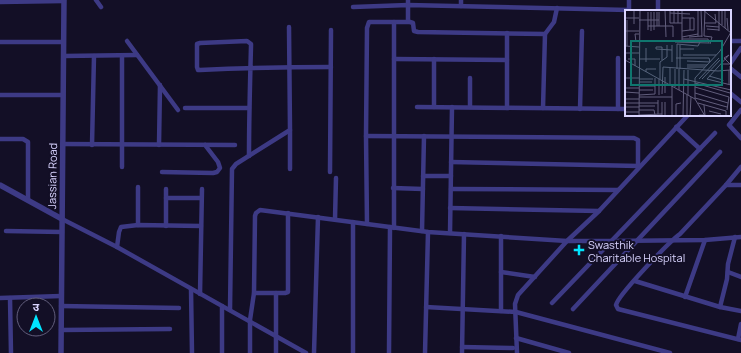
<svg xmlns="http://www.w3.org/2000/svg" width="741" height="353" font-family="Manrope,'Noto Sans Devanagari',sans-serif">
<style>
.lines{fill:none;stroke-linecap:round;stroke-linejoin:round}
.minor{stroke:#3d3a85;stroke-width:4.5}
.tertiary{stroke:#3d3a85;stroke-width:5.5}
.poi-dot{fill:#00e5ff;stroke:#130f26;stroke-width:1.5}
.labels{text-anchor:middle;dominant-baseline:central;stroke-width:4;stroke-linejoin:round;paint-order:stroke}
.street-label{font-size:11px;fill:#d9d4ff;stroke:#130f26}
.poi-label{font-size:11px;fill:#d9d4ff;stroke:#130f26;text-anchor:start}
.inset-road{fill:none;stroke:#625e7d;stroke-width:1}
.view{fill:#0f766e;fill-opacity:0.15;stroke:#0f766e;stroke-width:2}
.inset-edge{fill:none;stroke:#d9d4ff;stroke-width:2}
</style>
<rect width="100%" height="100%" fill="#130f26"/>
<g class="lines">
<g class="minor">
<path d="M96,0L101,7"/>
<path d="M658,0V11"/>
<path d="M0,2L64,1"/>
<path d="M461,6V0"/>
<path d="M353,7L408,5L629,10V0"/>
<path d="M408,21V0"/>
<path d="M127,41L178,110"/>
<path d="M730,41H741"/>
<path d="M0,42H63"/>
<path d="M64,56L137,55"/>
<path d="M618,58V109"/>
<path d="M394,59L507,60"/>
<path d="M434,59V107"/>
<path d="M730,64L741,48"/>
<path d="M730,68L741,77"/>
<path d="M730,93L741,102"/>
<path d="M0,95H63"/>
<path d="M417,107L626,109"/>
<path d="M470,107V78"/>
<path d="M185,108H249"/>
<path d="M507,108V33"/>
<path d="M543,108L545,34"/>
<path d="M580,109L582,31"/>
<path d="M741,110L729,125L741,138"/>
<path d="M676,127L700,149"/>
<path d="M290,130V169"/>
<path d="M366,136L634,138L638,140V166"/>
<path d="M0,139H23L28,142V200"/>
<path d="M62,144L235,145"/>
<path d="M92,145L94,56"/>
<path d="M159,145L160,85"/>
<path d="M249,156C249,119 250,82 251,46V44L247,41L200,43L197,44V67L198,70H200C244,68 288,67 331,67"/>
<path d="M451,162L639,166"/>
<path d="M122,167V56"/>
<path d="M741,167L726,185L680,234C669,242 618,295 616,305L618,309L741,340"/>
<path d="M162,172L213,173L217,172L220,168L218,162L205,145"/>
<path d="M330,172L331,30"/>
<path d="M423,176H451"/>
<path d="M726,185H741"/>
<path d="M138,187V225"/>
<path d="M393,188L423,189"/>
<path d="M166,189V226"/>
<path d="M451,189L618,190"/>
<path d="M166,198H201"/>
<path d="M450,208L599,211"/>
<path d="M62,219L117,247L306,353"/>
<path d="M335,219L336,178"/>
<path d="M353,222V353"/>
<path d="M367,224L366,136L367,28L369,22H410L413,23L414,31L418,32L545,34L554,22L557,8"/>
<path d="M394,228V22"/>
<path d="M6,231L62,232"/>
<path d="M422,231L424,136"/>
<path d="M450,233L452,107"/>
<path d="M117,247L119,232L121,227L138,225L201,226"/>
<path d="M501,272L535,277"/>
<path d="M728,272L741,277"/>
<path d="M635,281L720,307L741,311"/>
<path d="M191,289L192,353"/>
<path d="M254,293H285L288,292V213"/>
<path d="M200,294L202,189"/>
<path d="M685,297L705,240"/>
<path d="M0,298L61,296"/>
<path d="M10,298L11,353"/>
<path d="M552,303L715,133"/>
<path d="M61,306L179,308"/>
<path d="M426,307L516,312L670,353"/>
<path d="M720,307L727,279L728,264L735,237"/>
<path d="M573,309L720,152"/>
<path d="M230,310L232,169L236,164L290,130L289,27"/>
<path d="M501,311V236"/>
<path d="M61,330L170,329"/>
<path d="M516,338L569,353"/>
<path d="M738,339L741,324"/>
<path d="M462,347L513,348"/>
<path d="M222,353V306"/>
<path d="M250,353V320L254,293L255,216L256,213L260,210L428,232L567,241H610L705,240L741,237"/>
<path d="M276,353V293"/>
<path d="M314,353L318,217"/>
<path d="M389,353L390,227"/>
<path d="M425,353L428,232"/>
<path d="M462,353L464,234"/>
<path d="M517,353L515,304L518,295L567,241L599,211L688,115"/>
</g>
<g class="tertiary">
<path d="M0,185L62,219"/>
<path d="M61,353L64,0"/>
</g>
</g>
<path class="poi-dot" d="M577 244h4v4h4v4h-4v4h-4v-4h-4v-4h4z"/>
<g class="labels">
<g class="street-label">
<text transform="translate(52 176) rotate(-89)">Jassian Road</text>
</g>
<g class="poi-label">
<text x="588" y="244">Swasthik<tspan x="588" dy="13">Charitable Hospital</tspan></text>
</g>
</g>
<g transform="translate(625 10)">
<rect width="106" height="106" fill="#130f26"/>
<path class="inset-road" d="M9,0V14M40,0L41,27M49,0V13M76,0L77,27M78,0L106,23M80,0L79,26L87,27L85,34M94,0V21M97,0V15M100,0V18M32,2V16M34,2V16M45,3L65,4M0,8H14M57,8H69V20H65M102,8L103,20M2,10V36M14,10H34M45,13H57V0M45,13V0M53,13V0M57,13V30M80,13H91L90,4M23,16H48V27M81,16L94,17M82,19L94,20M23,20V2M29,20V2M0,21H14M26,21V2M57,21L65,20V8M73,26V0M57,27L73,24M64,27L77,26M11,32L10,24H14M50,32L84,33L83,29H57M0,36L14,37M31,39V37H37V50M31,39L47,40M55,39H69M0,43H14M58,45H91M104,45L82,69L106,75M51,48H84L85,52M3,49H10V56M14,49H35M0,50L70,89L80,106M62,51L85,52M21,52V38M47,52V35M96,54H105L99,48L104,45M62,55H82M62,57H80M50,59V77M52,59V34L73,36L75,32M55,59V35M104,60V74M21,62V59H31M84,66L98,70L97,73M0,68H14M14,69H28M35,69V52L42,47V35M59,69L106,80M74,69L94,48M77,69L95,50M14,72H27M70,73L105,83M45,75V58M14,76H30M70,77L104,87L102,100M0,78H14M14,80H28M54,80V59M0,82L14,83M40,83V67M70,83L103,93M37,84L38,57L93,61L105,60V56M14,85L30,84V68M34,85V69M63,85V60M14,87H47M70,88L102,97M0,89H14M70,89V68L95,41L106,22M33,90V104M37,92V105M0,93H33M73,93L101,101V106M14,96H30M0,97H14M14,100H29L30,105M84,101L96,104M0,102H14M14,105L37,104M74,105H80L79,95M14,106L15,0M40,106V92M47,106V76M51,106V94L56,93M58,106L59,60M62,106V85M65,106L66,87"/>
<path class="view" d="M6,31H97V75H6Z"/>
<rect width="106" height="106" class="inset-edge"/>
</g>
<g transform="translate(36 317)"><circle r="19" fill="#130f26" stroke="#625e7d"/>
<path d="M0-3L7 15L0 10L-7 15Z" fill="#00e5ff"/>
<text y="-6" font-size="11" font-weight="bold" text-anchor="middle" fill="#d9d4ff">उ</text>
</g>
</svg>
